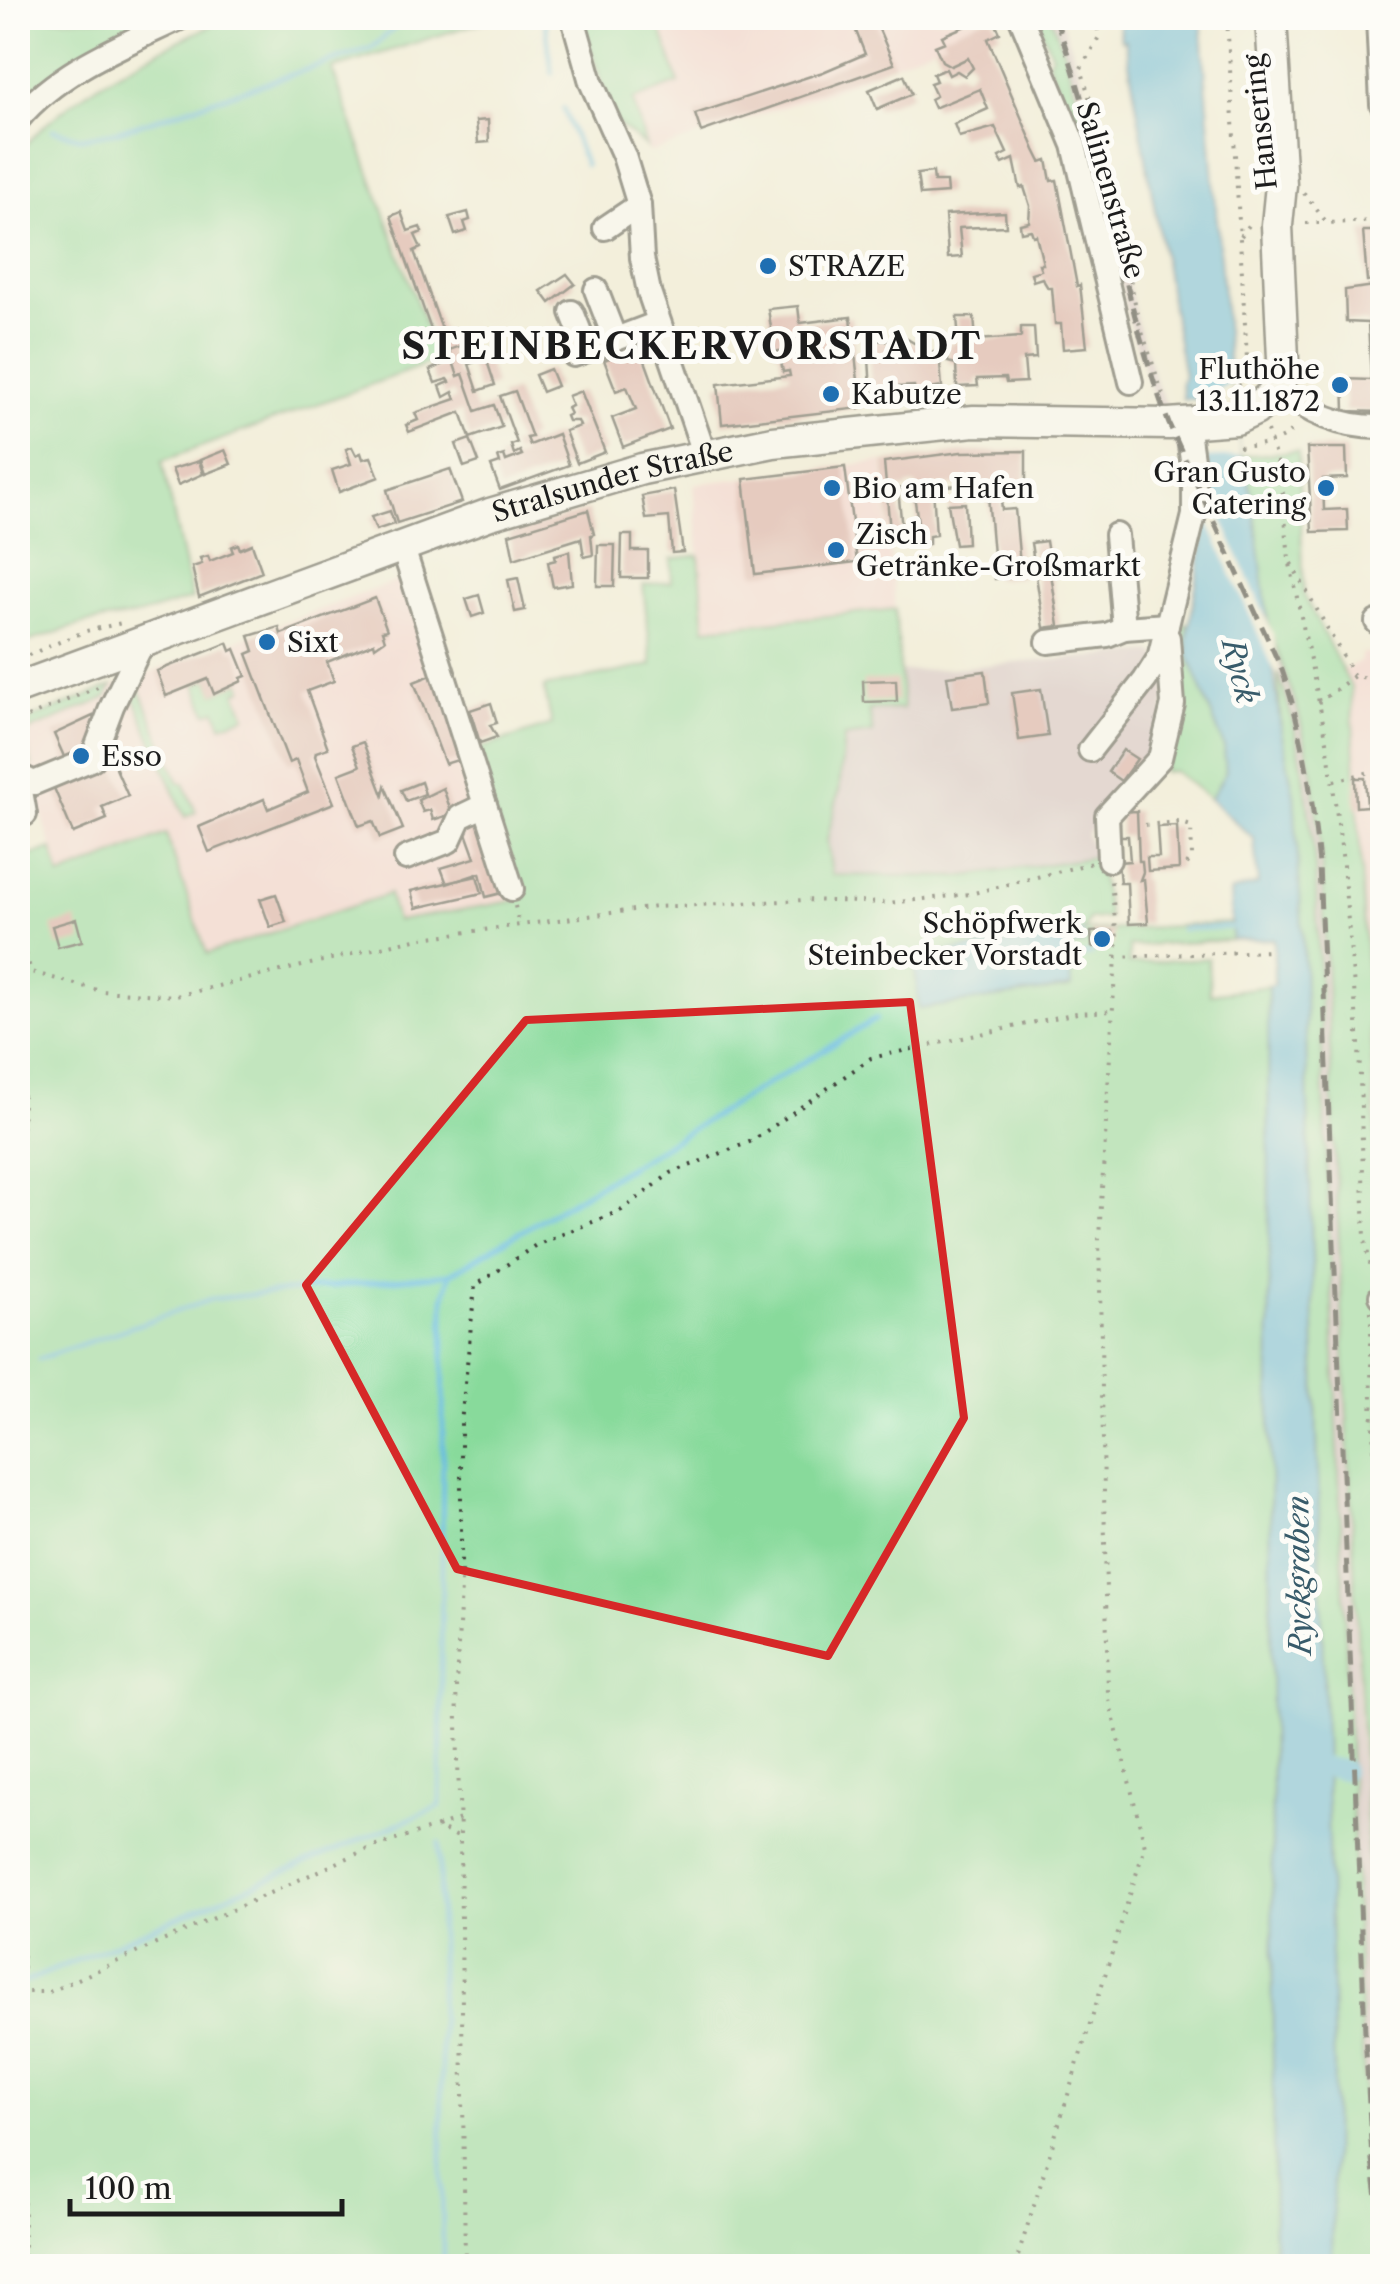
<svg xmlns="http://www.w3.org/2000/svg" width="1400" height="2284" font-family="'Libre Caslon Text',serif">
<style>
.built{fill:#f7cfd1}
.industrial{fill:#d2bdc6;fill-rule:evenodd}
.green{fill:#88da9b;stroke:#527b5c;stroke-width:2.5;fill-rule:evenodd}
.water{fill:#62b9df;stroke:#3f6a7e;stroke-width:2.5}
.pier{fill:#f3efdb}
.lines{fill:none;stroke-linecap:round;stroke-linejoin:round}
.stream{stroke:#62b9df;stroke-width:5}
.canal{stroke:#62b9df;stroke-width:20}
.building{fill:#d79f9d}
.minor-casing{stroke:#3c3c39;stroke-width:28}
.major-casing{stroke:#3c3c39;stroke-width:35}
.path{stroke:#3c3c39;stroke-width:4;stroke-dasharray:2.5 8;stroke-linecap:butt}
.minor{stroke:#fff;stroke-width:22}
.major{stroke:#fff;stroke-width:30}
.rail{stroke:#1c1c1c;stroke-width:5;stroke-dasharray:15 8;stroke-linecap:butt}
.marked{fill:none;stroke:#d62828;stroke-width:8;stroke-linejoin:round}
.poi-dot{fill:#1f6fb2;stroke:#fdfcf7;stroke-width:4}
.labels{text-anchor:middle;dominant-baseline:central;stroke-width:10;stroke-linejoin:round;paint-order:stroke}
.street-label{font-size:28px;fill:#1c1c1c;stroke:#fdfcf7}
.poi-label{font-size:28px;fill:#1c1c1c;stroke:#fdfcf7;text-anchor:start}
.water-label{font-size:30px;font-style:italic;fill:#385b6a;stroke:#fdfcf7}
.district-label{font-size:38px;font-weight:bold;letter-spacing:2.5px;fill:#1c1c1c;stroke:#fdfcf7}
</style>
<rect width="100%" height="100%" fill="#fdfcf7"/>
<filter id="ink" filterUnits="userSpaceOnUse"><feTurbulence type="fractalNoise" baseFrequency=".01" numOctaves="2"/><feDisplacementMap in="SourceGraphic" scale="20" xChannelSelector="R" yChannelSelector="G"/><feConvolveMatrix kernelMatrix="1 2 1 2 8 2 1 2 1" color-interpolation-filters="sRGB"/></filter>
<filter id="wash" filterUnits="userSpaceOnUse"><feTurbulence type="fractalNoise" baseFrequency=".0048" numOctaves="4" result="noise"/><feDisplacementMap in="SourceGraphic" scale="40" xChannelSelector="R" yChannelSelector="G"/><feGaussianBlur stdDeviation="2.25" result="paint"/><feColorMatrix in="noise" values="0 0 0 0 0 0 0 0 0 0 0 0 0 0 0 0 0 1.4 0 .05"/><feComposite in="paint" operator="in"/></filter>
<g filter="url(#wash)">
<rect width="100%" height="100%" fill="#f3efdb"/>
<g class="built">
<path d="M657,18H995L1001,33L950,55L944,42L827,92L649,153L632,100L679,83Z"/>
<path d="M883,461L895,609L704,628L694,484Z"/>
<path d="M402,579L510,902L395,921L388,894L207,954L166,834L60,877L18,729L33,718L112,686Z"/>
<path d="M1361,653H1370L1377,682L1382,683V1102L1376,1103L1351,687L1343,670L1361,661Z"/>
</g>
<g class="industrial">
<path d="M1051,18H1061L1084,86L1137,321L1156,382L1286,667L1312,771L1325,920L1360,1740L1382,2164V2251L1368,2152L1359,1990L1319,943L1305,773L1292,713L1278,673L1148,383L1129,322L1093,153L1065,55Z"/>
<path d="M1151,652L1168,661L1162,740L1086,835L1097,857L958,877L832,875L827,840L839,791L844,736L868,710L903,709L899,672ZM1040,689L1047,735L1020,740L1013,693Z"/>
</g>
<g class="green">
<path d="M18,18H155L84,53L18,102Z"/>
<path d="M228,18H494L332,69L438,360L162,461L192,599L135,616L86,623L18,645V153C73,89 152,52 228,18Z"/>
<path d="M580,18H657L679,83L633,100L646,147L615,122Z"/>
<path d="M1036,18H1051L1065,55L1093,155L1085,157L1048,62L1052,55Z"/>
<path d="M1298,451L1304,595L1351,687L1382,1246V2164L1321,855L1312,771L1298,711L1266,618L1253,497L1240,456Z"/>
<path d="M699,555L705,628L895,609L903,709L869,710L873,733L844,737L839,791L827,840L832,875L958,877L1097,857L1109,918L1089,919L1084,931L1231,923L1232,940L1129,946V964L1208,958L1210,994L1268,986L1274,2266H18V859L52,849L60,877L166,834L207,954L389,894L396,921L519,900L475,750L552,725L544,687L652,665L643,585L672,582L671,559ZM1083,931L1069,946L1070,988L919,1008L915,957Z"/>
<path d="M1187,623L1188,655L1224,746L1226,772L1210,799L1174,771L1163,772L1172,735V629Z"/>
<path d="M1278,673C1301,736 1308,798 1315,865L1359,1990L1368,2152L1382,2266H1332L1334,2066L1304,962L1294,795L1281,731Z"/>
<path d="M135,678L179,783H184L196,812L185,817L127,681Z"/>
<path d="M208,679L215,693L241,682L243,689L236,692L246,716L222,725L216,710L207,713L196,684Z"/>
<path d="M112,686L106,698L29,731L25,740L32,765L28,767L18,729L33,718Z"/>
</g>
<g class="water">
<path d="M1118,18H1201L1229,370L1235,373L1231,384L1240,456L1253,497L1281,731L1294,795L1304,962L1334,2066L1332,2266H1274L1268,986L1274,984V939L1232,940L1230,892L1258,884L1254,839L1210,799L1226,772L1224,746L1188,655L1187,640L1211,492L1198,399H1183L1181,382L1184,376L1125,40H1121Z"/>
<path d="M1083,931L1084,944L1069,947L1071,987L919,1009L914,957Z"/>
</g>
<g class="pier">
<path d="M1231,383L1240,456L1205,458L1198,398Z"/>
<path d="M1207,486L1273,634L1280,671L1276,674L1204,512Z"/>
</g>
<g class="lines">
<g class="stream">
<path d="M545,18L552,73"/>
<path d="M563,108L585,165"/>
<path d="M53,130L82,138L119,131L372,48L406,18"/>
<path d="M1181,929L1238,927"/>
<path d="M1070,960L1092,953"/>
<path d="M39,1359L212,1299L450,1274"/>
<path d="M439,1843L443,2266"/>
<path d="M18,1985L440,1806L444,1298L450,1274L876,1019"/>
</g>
<path class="canal" d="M1302,1763L1343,1770"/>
</g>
<g id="blocks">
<g class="building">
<path d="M874,18L894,64L701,132L695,114L823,72L865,54L854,26Z"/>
<path d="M984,18H993L1000,33L988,39L1035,150L1041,162L1047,160L1051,181L1057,180L1077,286L1080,285L1081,293L1087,347L1063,349L1061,324H1055L1052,288H1048L1042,278L1033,281L1031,273L1041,270L1039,264H1043L1036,235L1033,236L1031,230L1021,232L1020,224L1029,222L1030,206L1024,187L1020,188L1014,159L1003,164L999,157L1007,153L995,127L959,137L954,124L988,109L980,89L934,108L930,99L936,96L930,83L936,81L933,74L946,69L949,75L957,71L965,76L973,68L968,58L951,66L942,61L935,46L945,42L942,36Z"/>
<path d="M904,75L912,94L877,109L869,90Z"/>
<path d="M488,120L489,142L478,143L476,121Z"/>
<path d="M933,172L934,182H946L947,193L920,195L917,174Z"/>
<path d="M401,212L408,231L420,227L422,232L415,235L421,248L414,251L445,338L462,332L466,344L449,350L458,376L463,374L476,411L494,405L502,427L470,438L461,412L409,432L406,425L418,420L415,413L456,399L453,392L444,397L440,386L450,382L448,379L435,383L430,370L443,364L391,216Z"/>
<path d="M468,212L470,220L464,222L467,231L455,235L449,217Z"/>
<path d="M1005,212L1006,226L959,228L962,257L948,258L945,215Z"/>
<path d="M1363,231H1382V281H1367Z"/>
<path d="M567,274L575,284L550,303L541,291Z"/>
<path d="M1382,285V412L1345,411L1344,379L1371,380L1368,323L1346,322L1345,290Z"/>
<path d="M798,306L800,323L851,317L861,408L722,424L718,384L790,376L789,371L783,372L779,351L775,352L768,309Z"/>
<path d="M957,317H974L976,340L1021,337V327H1034L1036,358L1024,359L1026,382L1006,383L1005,378L977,379L978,386L957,387L956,364L948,362V344L959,341Z"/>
<path d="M904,337L914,343L927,342V352L939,351L942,387L918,391V395H915L914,386L899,387L900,392H871L868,341L904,340Z"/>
<path d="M640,347L670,429L623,447L612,418L636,409L627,387L616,391L604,360Z"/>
<path d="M486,358L495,385L478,391L469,364Z"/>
<path d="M550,369L557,386L542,392L535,375Z"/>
<path d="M515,391L532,437L527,438L530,445L558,434L569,465L500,490L491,466L500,463L498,457L504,455L506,461L522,455L520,451L514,454L511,445L517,443L500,396Z"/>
<path d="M581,391L605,452L577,463L565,431L580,426L578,421H568L566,416L570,414L567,408L572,406L568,396Z"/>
<path d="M470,439L479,462L464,467L456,444Z"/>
<path d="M352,447L356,455L361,453L363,459L371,457L379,477L339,492L332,470L351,464L346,449Z"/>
<path d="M1307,448H1346L1347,478L1323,479L1324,510L1347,509L1348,531L1312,532Z"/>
<path d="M225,450L231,464L205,474L200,460Z"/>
<path d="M1026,451V483H993L994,489L1000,488L1002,510L1015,509L1021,577L995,579L987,483L933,487L936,535L929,536V544L921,545L914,494H917L916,485L906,486L907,490L898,488L902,529H907L908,541L891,543L884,462L961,452Z"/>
<path d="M199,461L203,474L178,485L172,469Z"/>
<path d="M845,467L857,562L755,574L744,479Z"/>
<path d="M450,469L462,502L397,523L387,490Z"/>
<path d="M674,490L683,552L672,553L669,517L646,519L642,496Z"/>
<path d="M965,503L967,544L955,545L948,504Z"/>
<path d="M588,510L594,534L591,535L593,555L584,557L581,538L514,559L509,534Z"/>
<path d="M390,511L394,524L376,530L371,517Z"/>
<path d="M622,535H632V551H648V578H621Z"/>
<path d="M1046,541L1059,626L1044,628L1031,543Z"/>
<path d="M238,544L240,549L252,544L262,572L199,597L192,567L202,564L200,558L208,556L210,561L233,552L231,547Z"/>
<path d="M598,545H615L614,586H597Z"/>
<path d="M569,551L572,584L553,587L548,562L556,560L555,555Z"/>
<path d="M518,578L525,610L515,612L508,580Z"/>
<path d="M479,595L484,613L472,617L466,599Z"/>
<path d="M375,598L387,630L382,631L385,640L375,647L374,643L327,662L334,681L307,691L328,748L316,752L315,756L334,803L209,852L199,827L264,799L268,809L308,792L296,760L289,763L247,654L254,651L249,636L279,627L281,634Z"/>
<path d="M228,643L231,651L235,649L246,676L241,678L242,681L214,694L208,679L166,696L157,671Z"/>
<path d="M985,671L989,703L952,708L947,676Z"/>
<path d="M439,672L464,758L445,764L414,682Z"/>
<path d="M896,680L897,701L864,702L863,681Z"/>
<path d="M1041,689L1048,736L1019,740L1012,693Z"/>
<path d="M491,703L497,723L490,725L497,737L480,743L470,710Z"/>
<path d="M93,716L128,796L102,807L107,819L73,833L54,788L74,779L54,734Z"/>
<path d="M363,742L383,795L385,786L403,829L380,838L373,821L359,826L339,774L360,766L352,746Z"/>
<path d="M1123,750L1137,759L1121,781L1108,772Z"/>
<path d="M1355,778H1365L1367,806L1356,807Z"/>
<path d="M421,782L425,794L406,801L401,790Z"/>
<path d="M443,788L452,814L433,820L430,810L423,812L418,800Z"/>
<path d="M1137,811L1139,861H1142L1143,872L1140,880L1144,879L1148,923L1129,924L1127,883H1120L1118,862L1130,861L1128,836H1120V812Z"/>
<path d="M478,816L502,893L486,897L480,873L447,884L441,868L475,858L462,822Z"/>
<path d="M1177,826L1179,869L1148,871L1147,857H1159L1157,827Z"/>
<path d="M477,876L482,893L416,908L411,891Z"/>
<path d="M276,894L286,922L270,927L260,899Z"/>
<path d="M76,919L82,941L58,947L52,926Z"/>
<path d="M1113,931V946L1092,947L1091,932Z"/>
</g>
</g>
</g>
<g filter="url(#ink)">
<use href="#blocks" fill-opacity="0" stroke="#3c3c39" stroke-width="2.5"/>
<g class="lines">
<defs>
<g id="minor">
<path d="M573,18L591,82L624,156L639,205L642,258L649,292L705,456"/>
<path d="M1021,18L1074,145L1131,382"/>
<path d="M1378,18L1382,104"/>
<path d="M18,119C59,70 124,45 180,18"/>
<path d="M605,228L639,205"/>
<path d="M596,290L615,339"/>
<path d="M572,312L587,350"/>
<path d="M574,355L658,323"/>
<path d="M1279,388C1309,414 1342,428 1382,427"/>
<path d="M1116,535L1124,628L1167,625"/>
<path d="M402,545L512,889"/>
<path d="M1377,622H1382"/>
<path d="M1048,642L1107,635L1124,628"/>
<path d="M1090,750L1145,680L1159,658L1194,515V474L1187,423"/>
<path d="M18,774L25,814"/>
<path d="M18,775L34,783L92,759L112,706L142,644"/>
<path d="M406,858L449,841L460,817L485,805"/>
<path d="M1109,860L1107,816L1160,758L1173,704L1168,638"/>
<path d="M1381,1296H1382"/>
</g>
<g id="major">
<path id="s1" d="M18,688L490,514L642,469L773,442L974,421L1169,424L1236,419L1255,410L1279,388L1283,359L1277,225L1281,185L1271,18"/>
</g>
</defs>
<use href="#minor" class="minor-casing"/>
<use href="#major" class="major-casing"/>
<g class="path">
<path d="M1096,18L1099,37L1081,68L1104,150L1137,313"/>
<path d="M1227,18L1247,359L1242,382L1227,394"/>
<path d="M199,25L215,18"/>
<path d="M1228,27H1242"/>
<path d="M1304,193L1327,223L1375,221L1382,215"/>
<path d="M1306,223H1327"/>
<path d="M1241,236L1253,220"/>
<path d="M1139,322L1164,398"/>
<path d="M1267,431L1281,474L1289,559L1327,741L1342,854L1359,1044L1365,1240L1373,1277"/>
<path d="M1239,447C1261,445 1282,443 1296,426"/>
<path d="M1291,563L1354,676L1369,678"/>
<path d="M18,656H26L86,631L122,623"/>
<path d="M1318,703L1354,676"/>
<path d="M18,721L100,686"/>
<path d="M1334,781L1382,769"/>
<path d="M1145,825L1179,822L1191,826L1192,856L1183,871"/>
<path d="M515,906L519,926"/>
<path d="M18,923L31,972L101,991L176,996L415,939L656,907L804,900L889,903L970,894L1092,863"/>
<path d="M1116,957L1271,951"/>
<path d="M18,1021L23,1097L18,1322L23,1404V1992H49L370,1848L437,1827L460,1838L465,2266"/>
<path d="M1371,1311V1370L1382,1674"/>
<path d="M437,1827L460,1819"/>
<path d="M460,1835L456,1685L461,1587V1423L475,1286L536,1245L622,1210L671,1173L752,1141L871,1058L1077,1013L1111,1011"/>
<path d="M23,1992L24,2266"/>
<path d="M1015,2266L1145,1846L1108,1695L1099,1238L1117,940L1111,881"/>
</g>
<use href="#minor" class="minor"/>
<use href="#major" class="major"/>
<path class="rail" d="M1055,18C1106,150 1118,292 1169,424L1282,670C1304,734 1312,797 1319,864L1365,2032L1372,2160L1382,2235"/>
</g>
</g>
<path d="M0 0H1400V2284H0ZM910,1002L964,1418L828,1656L457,1569L306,1285L526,1020Z" fill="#f3efdb" fill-opacity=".55" fill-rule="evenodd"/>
<path class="marked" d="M910,1002L964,1418L828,1656L457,1569L306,1285L526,1020Z"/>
<g class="poi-dot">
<circle cx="768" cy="266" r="10"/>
<circle cx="1340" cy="385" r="10"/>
<circle cx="831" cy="394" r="10"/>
<circle cx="832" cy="488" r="10"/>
<circle cx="1326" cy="488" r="10"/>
<circle cx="836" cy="550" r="10"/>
<circle cx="267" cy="642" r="10"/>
<circle cx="81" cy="756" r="10"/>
<circle cx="1102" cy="939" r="10"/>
</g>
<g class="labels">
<g class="street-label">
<text transform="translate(1260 122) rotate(-96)">Hansering</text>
<text transform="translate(1111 190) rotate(74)">Salinenstraße</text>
<text stroke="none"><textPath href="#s1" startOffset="630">Stralsunder Straße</textPath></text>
</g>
<g class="poi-label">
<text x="788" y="266">STRAZE</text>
<text x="1320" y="369" text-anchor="end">Fluthöhe<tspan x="1320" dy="32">13.11.1872</tspan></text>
<text x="851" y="394">Kabutze</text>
<text x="1306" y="472" text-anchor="end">Gran Gusto<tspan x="1306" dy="32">Catering</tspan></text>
<text x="852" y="488">Bio am Hafen</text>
<text x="856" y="534">Zisch<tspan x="856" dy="32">Getränke-Großmarkt</tspan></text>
<text x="287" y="642">Sixt</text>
<text x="101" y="756">Esso</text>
<text x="1082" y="923" text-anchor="end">Schöpfwerk<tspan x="1082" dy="32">Steinbecker Vorstadt</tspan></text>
</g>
<g class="water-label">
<text transform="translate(1240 671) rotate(76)">Ryck</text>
<text transform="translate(1299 1575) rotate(-91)">Ryckgraben</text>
</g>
<g class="district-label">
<text x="692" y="345">STEINBECKERVORSTADT</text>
</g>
</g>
<rect width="1400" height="2284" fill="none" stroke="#fdfcf7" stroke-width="60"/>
<path d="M70 2199v15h272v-15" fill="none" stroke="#1c1c1c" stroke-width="5"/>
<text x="85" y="2199" font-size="30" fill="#1c1c1c" stroke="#fdfcf7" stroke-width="8" paint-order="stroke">100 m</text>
</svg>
